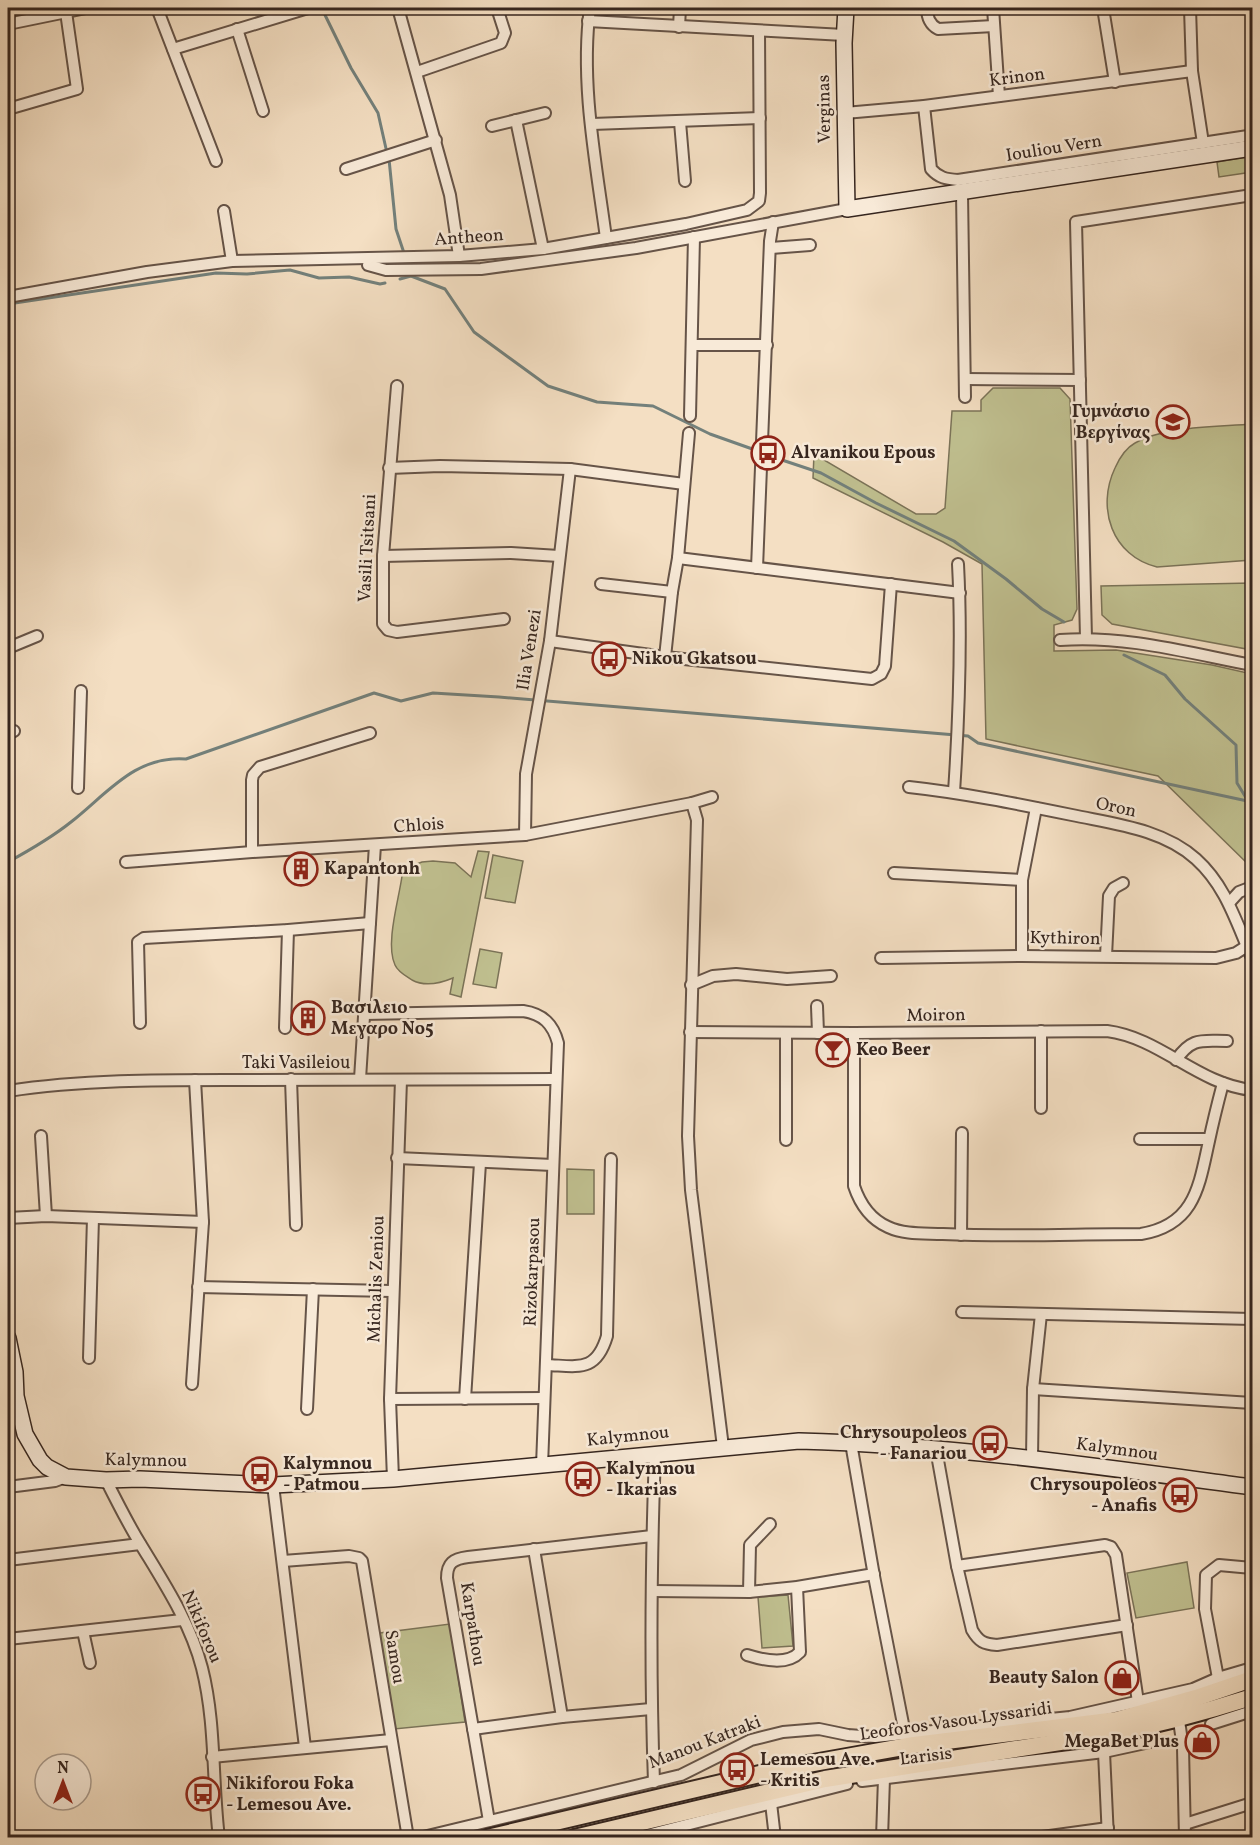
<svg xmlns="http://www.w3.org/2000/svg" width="1260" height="1845" font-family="Vollkorn,serif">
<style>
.green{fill:#c0c090;stroke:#7b7358;stroke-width:1.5}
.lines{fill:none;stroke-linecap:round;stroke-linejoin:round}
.stream{stroke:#73807b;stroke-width:3}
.street-casing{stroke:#665448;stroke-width:14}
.secondary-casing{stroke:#36261f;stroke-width:18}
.primary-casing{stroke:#36261f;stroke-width:20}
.street{stroke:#f8ead8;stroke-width:10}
.secondary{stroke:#f8ead8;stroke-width:15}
.primary{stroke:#f4dfc3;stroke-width:16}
.labels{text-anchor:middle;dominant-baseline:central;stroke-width:5;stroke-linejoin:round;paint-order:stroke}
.street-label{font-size:18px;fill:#36261f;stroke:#f8ead8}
.poi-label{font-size:18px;font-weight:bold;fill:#36261f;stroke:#f8ead8;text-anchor:start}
</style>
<rect width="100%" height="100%" fill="#f4dfc3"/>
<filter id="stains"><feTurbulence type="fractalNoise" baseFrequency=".00333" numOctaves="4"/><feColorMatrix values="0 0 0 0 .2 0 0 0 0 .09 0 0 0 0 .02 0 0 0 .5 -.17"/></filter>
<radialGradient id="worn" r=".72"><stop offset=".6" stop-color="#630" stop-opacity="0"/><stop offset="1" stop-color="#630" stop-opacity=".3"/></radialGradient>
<g class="green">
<path d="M1252,156V172L1219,177L1217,162Z"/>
<path d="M993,388H1060L1070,399L1077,609L1072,620L1054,625V651L1116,650L1212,665L1252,674V868L1158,776L986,739L982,564L943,542L813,478L814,454L916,514H936L945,508L952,411H981V400Z"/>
<path d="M1252,424V560L1157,567C1112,556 1096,508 1115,468C1119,459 1126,448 1135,443C1164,426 1218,427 1252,424Z"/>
<path d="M1252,583V650L1112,624L1102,615L1101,586Z"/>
<path d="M478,851L489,852L461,997L450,994L453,978C441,983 425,987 412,980C406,976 398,972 395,965C385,944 399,899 402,876L409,867L422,862L433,861L455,863L471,877Z"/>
<path d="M493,855L523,861L515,903L485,898Z"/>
<path d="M480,949L502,953L496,988L473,984Z"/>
<path d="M567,1169L594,1170V1214H567Z"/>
<path d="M1187,1562L1194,1608L1136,1618L1127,1573Z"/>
<path d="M788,1595L793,1646L762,1648L758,1597Z"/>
<path d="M450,1624L465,1722L394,1729L380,1633Z"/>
</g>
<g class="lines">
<g class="stream">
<path d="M324,8L325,15L351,68L378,113L387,153"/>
<path d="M389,159L396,229L404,253"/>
<path d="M406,260L411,276L445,289L474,332L548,386L597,402L653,406L710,434L758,451"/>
<path d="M400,279L411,276"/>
<path d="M8,304L216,273L247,274L290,270L319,278L349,277L380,284L385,283"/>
<path d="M764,454L821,473L876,503L954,541L1006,579L1042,609L1064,622"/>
<path d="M1124,655L1165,675L1185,699L1236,745L1237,783L1248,801"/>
<path d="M8,862C30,850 51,838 71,822C107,794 135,755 186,759L374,693L401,701L433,693L499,697L968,736L978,743L1252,802"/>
</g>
<defs>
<g id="street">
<path d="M157,8L216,161"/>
<path d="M398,8L450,195L459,256"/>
<path d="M590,8C580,83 596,163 606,238"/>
<path d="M927,8C927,17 929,24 938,29L994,26"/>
<path d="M993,8L999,96"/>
<path d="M1103,8L1115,82"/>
<path d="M1190,8L1192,71L1203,143"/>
<path d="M588,21L844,35"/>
<path d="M8,24L86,8"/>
<path d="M679,27L680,8"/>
<path d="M237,29L263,111"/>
<path d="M173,49L308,8"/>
<path d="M417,72L501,43L505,33L497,8"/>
<path d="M924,106L931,169C939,178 946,179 958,180L1248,136"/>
<path d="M8,109L77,89L66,12"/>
<path d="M845,113L924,106L1192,71"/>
<path d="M516,120L543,249"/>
<path d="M680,122L685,181"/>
<path d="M592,124L760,118"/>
<path d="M492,126L545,113"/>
<path d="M346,169L436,140"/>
<path d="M962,193L965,397"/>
<path d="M224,211L232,261"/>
<path d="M771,248L810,245"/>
<path d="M368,265L386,270L481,269L636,248L847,209"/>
<path d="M8,297L147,272L232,261L459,256L543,249L686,224L747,210L759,201L760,193L759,31"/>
<path d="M692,345H767"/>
<path d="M965,379L1080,380"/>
<path d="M397,386L383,556V624L388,630L397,632L504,619"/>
<path d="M690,416L694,237"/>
<path d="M389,468L440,466L570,469L684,484"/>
<path d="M383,556L511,553L559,556"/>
<path d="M678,558L960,593"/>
<path d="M757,568L770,241L773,222"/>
<path d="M601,584L672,592"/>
<path d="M1086,638L1076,222L1252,195"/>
<path d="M1060,640C1125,635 1189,653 1252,665"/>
<path d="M550,641L665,657L872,679L881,674L885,666L891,584"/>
<path d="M8,648L37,636"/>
<path d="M665,657L672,592L678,558L689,433"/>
<path d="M8,733L14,731"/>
<path d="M909,787C964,793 1018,804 1072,815C1114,824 1163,829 1196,859C1226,886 1236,922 1252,958"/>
<path d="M78,788L81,691"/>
<path d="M954,792C959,717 962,639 958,564"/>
<path d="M692,803L697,820L688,1136L691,1190L723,1447"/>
<path d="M525,835L526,774L550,641L570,469"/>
<path d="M252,852V780L253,775L260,767L370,733"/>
<path d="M126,862L252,852L525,835L692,803L712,797"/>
<path d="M894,873L1022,880"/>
<path d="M1229,903L1239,892L1252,887"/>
<path d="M1022,956V880L1036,808"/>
<path d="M1106,956L1109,896L1114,888L1123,883"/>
<path d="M881,958L1022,956L1216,958L1236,953L1247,946"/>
<path d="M691,985L713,976L736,974L787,979L831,976"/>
<path d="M817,1006L818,1033"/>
<path d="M364,1014L523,1011C543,1014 553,1024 558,1043L542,1466"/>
<path d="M140,1023L138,942L144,938L288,930L370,923"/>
<path d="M285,1028L288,930"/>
<path d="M690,1032L854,1033L1107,1031C1161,1038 1197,1084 1252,1090"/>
<path d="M786,1033V1140"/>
<path d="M854,1033V1186C860,1204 870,1219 888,1227C905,1235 925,1233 943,1234C1009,1237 1075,1234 1141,1234C1195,1225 1199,1186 1209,1141C1213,1122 1218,1102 1223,1083"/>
<path d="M1176,1060C1192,1037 1201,1041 1227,1041"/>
<path d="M291,1079L296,1225"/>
<path d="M360,1079L375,845"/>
<path d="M8,1091C87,1079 169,1080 249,1080C351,1079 453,1079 555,1079"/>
<path d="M1041,1108V1031"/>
<path d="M41,1136L46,1216"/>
<path d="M1140,1139H1209"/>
<path d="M397,1158L553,1165"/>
<path d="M8,1218L46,1216L203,1222"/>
<path d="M961,1235L962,1133"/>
<path d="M198,1287L392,1291"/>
<path d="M962,1312L1252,1319"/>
<path d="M89,1358L93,1218"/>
<path d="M546,1365C578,1366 596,1373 607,1336L611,1159"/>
<path d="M192,1384L203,1222L195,1080"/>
<path d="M1033,1389L1252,1403"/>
<path d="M390,1399L544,1398"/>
<path d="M465,1399L480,1163"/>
<path d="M307,1409L313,1289"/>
<path d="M851,1443L874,1576L905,1734"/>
<path d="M936,1449L957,1566L972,1630C979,1642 984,1644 997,1645L1127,1625"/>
<path d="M1032,1458L1033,1389L1041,1314"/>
<path d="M393,1479L390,1399L401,1080"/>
<path d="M106,1480C117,1502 128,1524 141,1545C164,1583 191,1624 202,1668C216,1723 212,1781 219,1838"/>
<path d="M273,1485L305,1747"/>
<path d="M8,1487L55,1481L66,1477"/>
<path d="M534,1549L562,1717"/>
<path d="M8,1560L140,1544"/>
<path d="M283,1561L349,1556L359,1558L362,1561L408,1838"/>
<path d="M957,1566L1105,1545L1111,1547L1116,1555L1138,1702"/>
<path d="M652,1591L749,1592L797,1587L874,1574"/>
<path d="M749,1592L750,1545L770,1524"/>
<path d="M83,1631L90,1663"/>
<path d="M8,1639L182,1620"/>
<path d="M747,1655C763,1660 787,1666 800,1652L797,1587"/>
<path d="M1218,1678L1205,1609L1206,1575L1219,1565L1252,1568"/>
<path d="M1178,1714L1183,1748L1185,1838"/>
<path d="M1211,1724L1252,1711"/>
<path d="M473,1729L562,1717L651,1709"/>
<path d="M1104,1752L1108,1838"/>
<path d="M212,1757L391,1740"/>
<path d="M862,1781L1104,1752L1150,1742"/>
<path d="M654,1782C650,1673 651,1563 655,1453"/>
<path d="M771,1803L775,1838"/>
<path d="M489,1821L447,1578C447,1563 453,1559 468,1557L652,1536"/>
<path d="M1185,1824L1252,1803"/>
<path d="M419,1838L681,1775L751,1740L783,1732L819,1729L848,1735L875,1737L1070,1717L1193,1689L1218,1678L1252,1668"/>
<path d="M635,1838L847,1784"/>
<path d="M882,1838L884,1778"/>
<path d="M1035,1838L1108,1828"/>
</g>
<g id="secondary">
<path d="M846,8L844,43L847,209L1252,148"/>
<path d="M8,1338L15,1372L16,1396L25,1434L40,1460L47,1467L66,1477L106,1480L140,1479L273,1485L393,1479L799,1441C952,1445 1102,1467 1252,1487"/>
</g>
<g id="primary">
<path d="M487,1838L785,1768L914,1745L1117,1720L1196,1698L1252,1679"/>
<path d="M574,1838L825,1779L1099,1736C1152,1726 1202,1713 1252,1697"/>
</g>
</defs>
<use href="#street" class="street-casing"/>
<use href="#secondary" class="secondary-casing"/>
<use href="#primary" class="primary-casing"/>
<use href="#street" class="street"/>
<use href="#secondary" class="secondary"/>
<use href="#primary" class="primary"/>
</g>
<defs>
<symbol id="school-ring" viewBox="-11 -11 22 22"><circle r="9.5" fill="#f8ead8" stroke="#8f2418" stroke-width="1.5"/><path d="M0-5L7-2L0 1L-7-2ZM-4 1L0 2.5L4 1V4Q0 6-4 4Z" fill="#8f2418"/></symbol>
<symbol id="bus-ring" viewBox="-11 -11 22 22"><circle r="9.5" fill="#f8ead8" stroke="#8f2418" stroke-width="1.5"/><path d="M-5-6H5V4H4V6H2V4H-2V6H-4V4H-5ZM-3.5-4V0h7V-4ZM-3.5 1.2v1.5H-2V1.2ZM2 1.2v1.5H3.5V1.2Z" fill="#8f2418"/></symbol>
<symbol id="building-ring" viewBox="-11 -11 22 22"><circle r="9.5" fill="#f8ead8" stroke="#8f2418" stroke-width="1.5"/><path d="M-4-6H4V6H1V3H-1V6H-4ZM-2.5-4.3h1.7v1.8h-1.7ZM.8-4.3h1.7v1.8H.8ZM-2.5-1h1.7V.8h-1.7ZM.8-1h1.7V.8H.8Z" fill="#8f2418"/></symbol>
<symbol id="bar-ring" viewBox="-11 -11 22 22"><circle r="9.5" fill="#f8ead8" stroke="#8f2418" stroke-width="1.5"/><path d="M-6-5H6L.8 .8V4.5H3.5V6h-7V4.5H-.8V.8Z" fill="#8f2418"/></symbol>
<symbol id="shop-ring" viewBox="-11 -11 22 22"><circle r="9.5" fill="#f8ead8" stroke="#8f2418" stroke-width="1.5"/><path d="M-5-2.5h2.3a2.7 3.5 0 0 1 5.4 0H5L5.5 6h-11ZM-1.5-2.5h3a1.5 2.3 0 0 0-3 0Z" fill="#8f2418"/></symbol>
</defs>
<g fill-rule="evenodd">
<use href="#school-ring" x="1154" y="403" width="38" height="38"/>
<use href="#bus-ring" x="749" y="434" width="38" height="38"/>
<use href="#bus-ring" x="590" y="640" width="38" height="38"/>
<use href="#building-ring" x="282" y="850" width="38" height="38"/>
<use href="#building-ring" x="289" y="999" width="38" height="38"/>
<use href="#bar-ring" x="814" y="1031" width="38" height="38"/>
<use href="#bus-ring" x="971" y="1424" width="38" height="38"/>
<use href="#bus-ring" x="241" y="1455" width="38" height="38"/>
<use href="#bus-ring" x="564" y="1460" width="38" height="38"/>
<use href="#bus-ring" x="1161" y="1476" width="38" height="38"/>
<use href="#shop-ring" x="1103" y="1659" width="38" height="38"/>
<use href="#shop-ring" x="1183" y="1723" width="38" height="38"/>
<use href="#bus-ring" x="718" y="1751" width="38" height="38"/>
<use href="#bus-ring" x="184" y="1775" width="38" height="38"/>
</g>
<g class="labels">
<g class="street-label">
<text transform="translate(1017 78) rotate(-7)">Krinon</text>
<text transform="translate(825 109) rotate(-91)">Verginas</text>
<text transform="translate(1054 149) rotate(-9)">Iouliou Vern</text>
<text transform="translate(469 238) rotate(-4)">Antheon</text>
<text transform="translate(368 548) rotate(-87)">Vasili Tsitsani</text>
<text transform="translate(530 650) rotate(-81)">Ilia Venezi</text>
<text transform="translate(1116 808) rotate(12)">Oron</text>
<text transform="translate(419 826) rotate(-4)">Chlois</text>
<text transform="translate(1065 939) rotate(1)">Kythiron</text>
<text transform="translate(936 1016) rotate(-1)">Moiron</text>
<text x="296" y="1063">Taki Vasileiou</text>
<text transform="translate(533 1272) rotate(-88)">Rizokarpasou</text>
<text transform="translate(377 1279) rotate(-88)">Michalis Zeniou</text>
<text transform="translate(628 1437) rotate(-6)">Kalymnou</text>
<text transform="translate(1117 1450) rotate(8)">Kalymnou</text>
<text transform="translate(146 1461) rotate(1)">Kalymnou</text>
<text transform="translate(472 1624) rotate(81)">Karpathou</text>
<text transform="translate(201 1627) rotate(67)">Nikiforou</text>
<text transform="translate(394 1657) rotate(81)">Samou</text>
<text transform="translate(956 1722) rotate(-8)">Leoforos Vasou Lyssaridi</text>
<text transform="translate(705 1743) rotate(-21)">Manou Katraki</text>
<text transform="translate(926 1757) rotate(-7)">Larisis</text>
</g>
<g class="poi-label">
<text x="1150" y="412" text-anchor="end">Γυμνάσιο<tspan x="1150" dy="21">Βεργίνας</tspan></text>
<text x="791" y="453">Alvanikou Epous</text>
<text x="632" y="659">Nikou Gkatsou</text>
<text x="324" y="869">Kapantonh</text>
<text x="331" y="1008">Βασιλειο<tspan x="331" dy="21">Μεγαρο Νο5</tspan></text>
<text x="856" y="1050">Keo Beer</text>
<text x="967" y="1433" text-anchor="end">Chrysoupoleos<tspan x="967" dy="21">- Fanariou</tspan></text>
<text x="283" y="1464">Kalymnou<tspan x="283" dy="21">- Patmou</tspan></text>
<text x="606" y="1469">Kalymnou<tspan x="606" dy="21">- Ikarias</tspan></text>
<text x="1157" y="1485" text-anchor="end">Chrysoupoleos<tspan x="1157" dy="21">- Anafis</tspan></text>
<text x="1099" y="1678" text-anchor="end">Beauty Salon</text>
<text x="1179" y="1742" text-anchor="end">MegaBet Plus</text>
<text x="760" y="1760">Lemesou Ave.<tspan x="760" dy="21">- Kritis</tspan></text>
<text x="226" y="1784">Nikiforou Foka<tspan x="226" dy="21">- Lemesou Ave.</tspan></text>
</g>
</g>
<rect width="1260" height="1845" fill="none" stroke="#f4dfc3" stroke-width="30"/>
<rect x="9" y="9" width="1242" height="1827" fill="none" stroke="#36261f" stroke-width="3"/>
<rect x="15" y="15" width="1230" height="1815" fill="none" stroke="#36261f" stroke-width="1.5"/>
<g transform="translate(63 1782)"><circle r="28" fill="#f8ead8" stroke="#aa9c8e" stroke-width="1.5"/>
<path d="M0-4.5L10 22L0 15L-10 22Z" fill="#8f2418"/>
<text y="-9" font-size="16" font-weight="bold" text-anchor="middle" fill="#36261f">N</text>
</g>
<rect width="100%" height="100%" filter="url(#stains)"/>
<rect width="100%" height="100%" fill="url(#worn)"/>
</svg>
